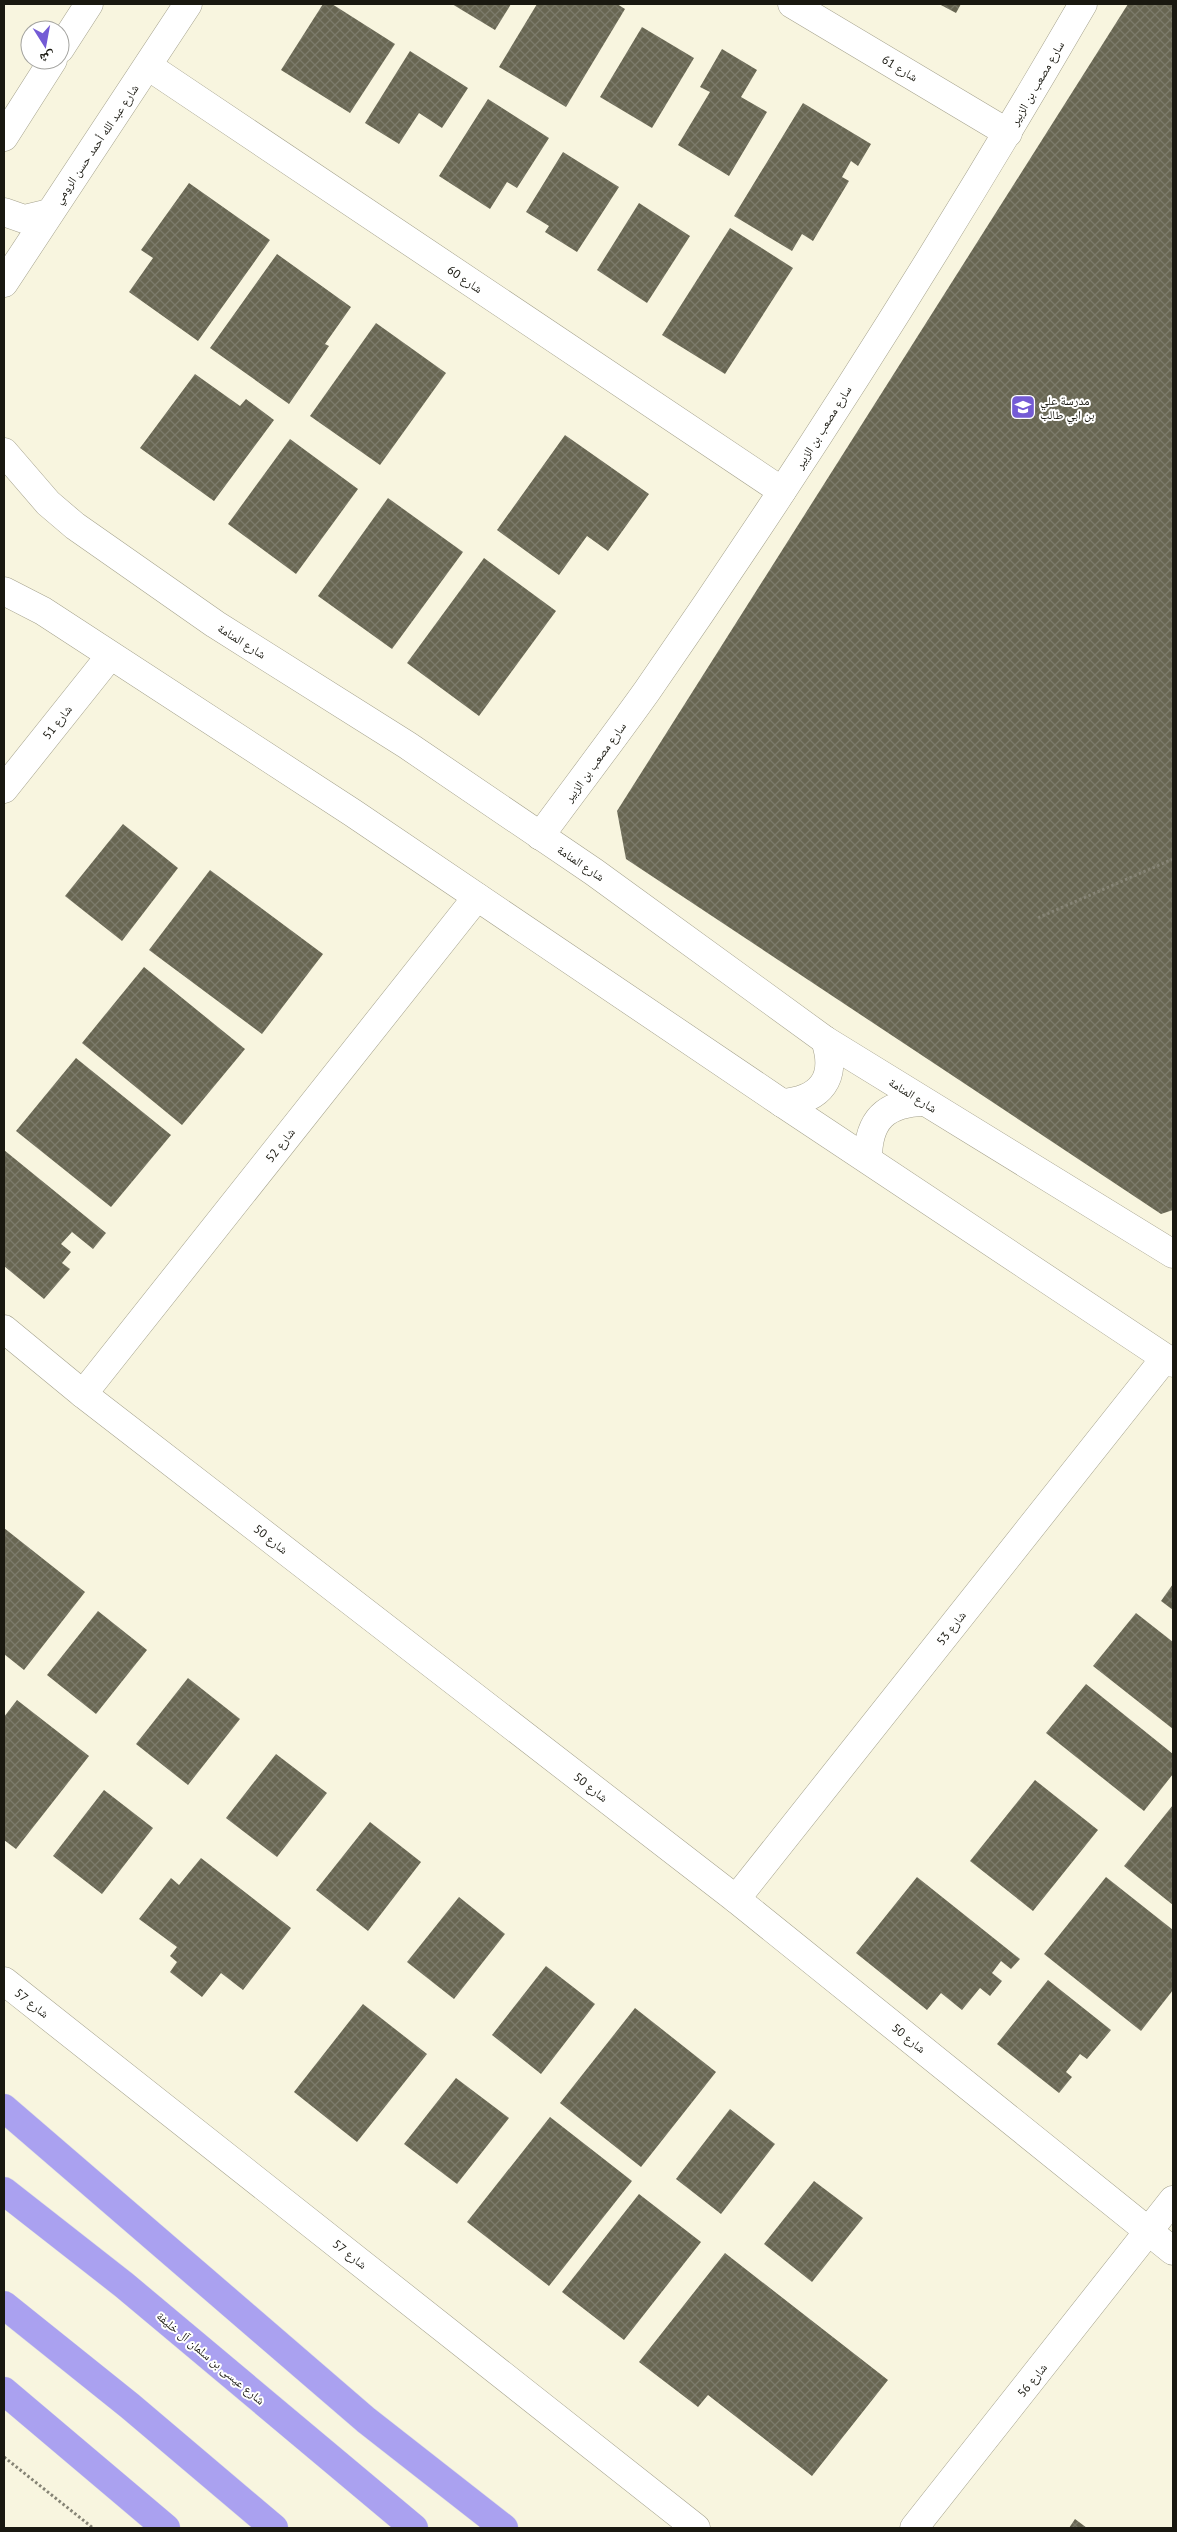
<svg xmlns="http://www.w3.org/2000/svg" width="1177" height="2532" font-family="'PT Sans','Noto Naskh Arabic',sans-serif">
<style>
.building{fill:url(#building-cross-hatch)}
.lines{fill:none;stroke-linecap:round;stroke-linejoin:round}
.street-casing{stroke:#a5a28d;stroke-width:29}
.secondary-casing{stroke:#a5a28d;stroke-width:29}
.highway-casing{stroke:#e3e3e2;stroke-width:29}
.path{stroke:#868475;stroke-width:3;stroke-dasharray:2.5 2.5;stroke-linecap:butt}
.street{stroke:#fff;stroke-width:28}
.secondary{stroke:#fff;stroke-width:28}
.highway{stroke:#aaa1f0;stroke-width:28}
.labels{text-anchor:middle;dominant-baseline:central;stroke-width:4;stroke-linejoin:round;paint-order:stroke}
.street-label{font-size:12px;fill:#191810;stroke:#fff}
.poi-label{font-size:12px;fill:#191810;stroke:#fff;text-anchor:start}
</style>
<defs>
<pattern id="building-cross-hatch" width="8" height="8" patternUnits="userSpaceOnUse" patternTransform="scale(1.25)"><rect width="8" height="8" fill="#686652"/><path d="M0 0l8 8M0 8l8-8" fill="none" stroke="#7c7b6b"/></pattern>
</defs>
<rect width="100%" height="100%" fill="#f8f5df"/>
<g class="building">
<path d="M323,4H332L395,44L350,113L281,70Z"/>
<path d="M452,4H511L495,30Z"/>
<path d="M537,4H617L625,9L566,107L499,67Z"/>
<path d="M939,4H961L956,13Z"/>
<path d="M1128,4H1173V1210L1161,1214L626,859L617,811Z"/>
<path d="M642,27L694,58L652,128L600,97Z"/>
<path d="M722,49L757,70L741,97L767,112L729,176L678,145L710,92L700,87Z"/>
<path d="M410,51L468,88L442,128L419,113L399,144L365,123Z"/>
<path d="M488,99L549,138L517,188L507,182L490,209L439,176Z"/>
<path d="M803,103L871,144L858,166L851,161L842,177L849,181L813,241L802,234L792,251L734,216Z"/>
<path d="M563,152L619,187L577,252L545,232L549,226L526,212Z"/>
<path d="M189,183L270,240L198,341L129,292L153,258L141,250Z"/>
<path d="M639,203L690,236L647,303L597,270Z"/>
<path d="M730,228L793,268L725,374L662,335Z"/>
<path d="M277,254L351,307L325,344L329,346L289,404L210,348Z"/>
<path d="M376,323L446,373L380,465L310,416Z"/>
<path d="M195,374L240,406L246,399L274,420L214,501L140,448Z"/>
<path d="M565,435L649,494L608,551L587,536L559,575L497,530Z"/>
<path d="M290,439L358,489L296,574L228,524Z"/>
<path d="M388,498L463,552L392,649L318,596Z"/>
<path d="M484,558L556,611L479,716L407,663Z"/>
<path d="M123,824L178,868L122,941L65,896Z"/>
<path d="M210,870L323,954L262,1034L149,950Z"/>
<path d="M144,967L245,1049L182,1125L82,1043Z"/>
<path d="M76,1058L171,1135L111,1207L16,1131Z"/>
<path d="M4,1150L106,1233L93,1249L72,1232L61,1244L71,1252L62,1263L70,1269L44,1299L4,1266Z"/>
<path d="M4,1528L85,1592L24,1670L4,1654Z"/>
<path d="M1173,1584V1610L1161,1601Z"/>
<path d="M98,1611L147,1650L96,1714L47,1675Z"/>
<path d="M1136,1613L1173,1642V1729L1093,1666Z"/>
<path d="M188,1678L240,1719L188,1785L136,1744Z"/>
<path d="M1086,1684L1173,1754V1774L1144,1811L1046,1733Z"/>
<path d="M17,1700L89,1756L16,1849L4,1840V1717Z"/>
<path d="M276,1754L327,1793L277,1857L226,1818Z"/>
<path d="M1035,1780L1098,1830L1033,1911L970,1861Z"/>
<path d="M104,1790L153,1828L102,1894L53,1856Z"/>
<path d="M1173,1805V1905L1124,1866Z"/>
<path d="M370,1822L421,1862L368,1931L316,1890Z"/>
<path d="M201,1858L291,1928L243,1990L221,1973L202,1997L170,1972L177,1962L170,1956L177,1947L139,1919L171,1878L179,1885Z"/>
<path d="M917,1877L1020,1959L1011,1969L1001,1961L992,1973L1002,1981L990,1996L980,1988L962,2010L941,1993L927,2010L856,1953Z"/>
<path d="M1106,1877L1173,1930V1990L1141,2031L1044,1954Z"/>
<path d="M459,1897L505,1934L454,1999L407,1962Z"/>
<path d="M546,1966L595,2004L541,2074L492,2035Z"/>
<path d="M1048,1980L1111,2030L1087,2059L1080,2054L1066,2072L1072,2077L1059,2093L997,2044Z"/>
<path d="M363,2004L427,2054L357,2142L294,2092Z"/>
<path d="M635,2008L716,2072L641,2167L560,2103Z"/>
<path d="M456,2078L509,2118L457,2184L404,2144Z"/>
<path d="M730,2109L775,2144L721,2214L676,2179Z"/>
<path d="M550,2117L632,2181L549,2286L467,2222Z"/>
<path d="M814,2181L863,2218L812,2282L764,2244Z"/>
<path d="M639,2194L701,2242L624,2340L562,2292Z"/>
<path d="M725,2253L888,2380L812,2476L708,2395L698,2407L639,2362Z"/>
<path d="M1075,2519L1087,2528H1069Z"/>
</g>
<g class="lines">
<defs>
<g id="street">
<path d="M792,4L1008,133"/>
<path d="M148,66L782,491"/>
<path d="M4,789L110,656"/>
<path d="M540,836C576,787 612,740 647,691C802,468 947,238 1083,4"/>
<path d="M4,1329L83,1394L736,1899L1173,2251"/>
<path d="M83,1394L477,897"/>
<path d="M736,1899L1165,1358"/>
<path d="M4,1981L696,2528"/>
<path d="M914,2528L1173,2200"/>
</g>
<g id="secondary">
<path d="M60,49L89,4"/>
<path d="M4,137L53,60"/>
<path d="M4,212L24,219L49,213"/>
<path d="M4,283L188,4"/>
<path d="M4,452L48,503L75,526L215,624L407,745L594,872L825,1040L1173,1254"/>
<path d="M4,591L43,611L353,813L782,1103L1173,1363"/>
<path d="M782,1103C821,1100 838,1078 825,1040"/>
<path d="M868,1159C868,1120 885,1103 924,1102"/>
</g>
<g id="highway">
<path d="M4,2108L366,2420L504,2528"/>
<path d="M4,2191L124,2285L414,2528"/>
<path d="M4,2305L130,2406L274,2528"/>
<path d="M4,2391L166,2528"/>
</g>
</defs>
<use href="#street" class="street-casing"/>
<use href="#secondary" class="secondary-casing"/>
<use href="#highway" class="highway-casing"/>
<g class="path">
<path d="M1038,918L1173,859"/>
<path d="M4,2457L93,2528"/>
</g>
<use href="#street" class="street"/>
<use href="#secondary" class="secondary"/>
<use href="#highway" class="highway"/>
</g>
<defs>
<symbol id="school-square" viewBox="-11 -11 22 22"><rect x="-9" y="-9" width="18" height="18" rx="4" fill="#745bd5" stroke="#fff"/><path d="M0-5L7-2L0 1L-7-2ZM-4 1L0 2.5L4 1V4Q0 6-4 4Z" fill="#fff"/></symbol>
</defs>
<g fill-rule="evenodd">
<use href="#school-square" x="1009" y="393" width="28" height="28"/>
</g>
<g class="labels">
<g class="street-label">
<text transform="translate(900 68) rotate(31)">شارع 61</text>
<text transform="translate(1037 83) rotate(-60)">سارع مصعب بن الزبير</text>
<text transform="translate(96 144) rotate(-56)">شارع عبد الله أحمد حسن الرومي</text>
<text transform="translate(465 279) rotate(34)">شارع 60</text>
<text transform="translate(823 427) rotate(-58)">سارع مصعب بن الزبير</text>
<text transform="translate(242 641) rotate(32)">شارع المنامة</text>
<text transform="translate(57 722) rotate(-52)">شارع 51</text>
<text transform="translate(595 762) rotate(-54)">سارع مصعب بن الزبير</text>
<text transform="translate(581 863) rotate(34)">شارع المنامة</text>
<text transform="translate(913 1095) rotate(32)">شارع المنامة</text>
<text transform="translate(280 1145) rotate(-52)">شارع 52</text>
<text transform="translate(271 1539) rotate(38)">شارع 50</text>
<text transform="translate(951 1628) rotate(-52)">شارع 53</text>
<text transform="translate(591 1787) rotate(38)">شارع 50</text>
<text transform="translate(32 2003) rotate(38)">شارع 57</text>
<text transform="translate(909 2038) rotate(39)">شارع 50</text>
<text transform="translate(350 2254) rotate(38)">شارع 57</text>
<text transform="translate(211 2358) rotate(40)">شارع عيسى بن سلمان آل خليفة</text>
<text transform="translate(1032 2380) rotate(-51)">شارع 56</text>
</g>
<g class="poi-label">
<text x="1040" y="400">مدرسة علي<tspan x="1040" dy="14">بن ابي طالب</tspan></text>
</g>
</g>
<rect width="1177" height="2532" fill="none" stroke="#191810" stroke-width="10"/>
<g transform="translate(45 45) rotate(169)"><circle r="24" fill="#ffffff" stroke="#a3a39f"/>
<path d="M0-4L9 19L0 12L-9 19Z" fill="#745bd5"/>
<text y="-8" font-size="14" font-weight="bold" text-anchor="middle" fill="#191810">ش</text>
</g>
</svg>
